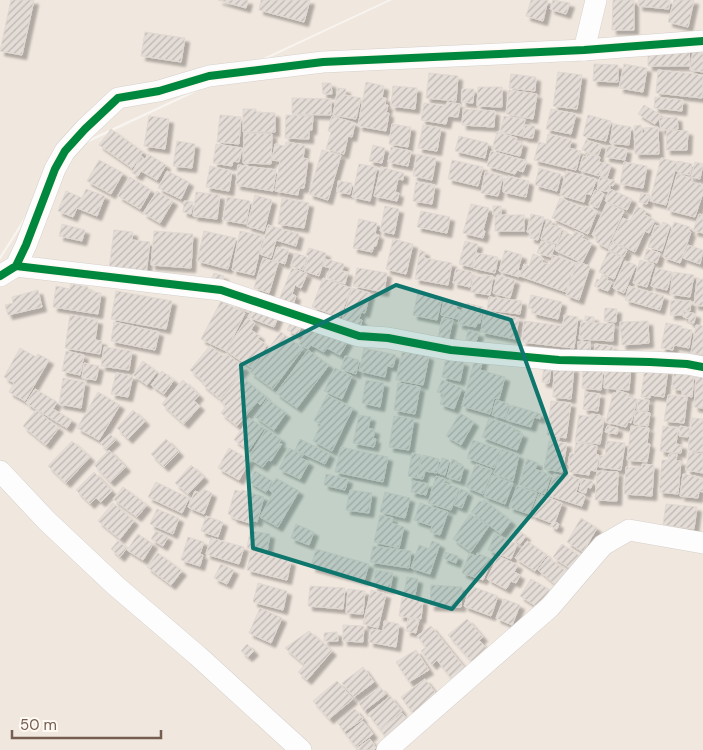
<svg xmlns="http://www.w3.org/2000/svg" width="703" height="750" font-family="'DM Sans',sans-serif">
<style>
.residential{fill:#f0e7de}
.building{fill:url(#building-hatch);stroke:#e0d8d2;filter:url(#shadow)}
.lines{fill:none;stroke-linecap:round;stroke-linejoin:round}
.minor-casing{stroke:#d5d0cb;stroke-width:22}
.minor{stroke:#fefdfd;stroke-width:21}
.cycleway-casing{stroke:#fef9f2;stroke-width:11}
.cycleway{stroke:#00873e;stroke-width:8}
.marked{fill:#0f766e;fill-opacity:0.2;stroke:#0f766e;stroke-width:4;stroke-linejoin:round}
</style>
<defs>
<pattern id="building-hatch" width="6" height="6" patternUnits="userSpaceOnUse" patternTransform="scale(1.25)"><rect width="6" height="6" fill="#e4ddd7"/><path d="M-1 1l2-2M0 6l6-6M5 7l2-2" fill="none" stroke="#bdb6b1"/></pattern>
<filter id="shadow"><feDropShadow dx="4.5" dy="4.5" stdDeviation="1" flood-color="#0004"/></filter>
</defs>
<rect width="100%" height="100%" fill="#f8f4f0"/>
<g class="residential">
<path d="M0,0H388L68,149L0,256Z"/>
<path d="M392,0H703V750H0V260L70,151Z"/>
</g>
<g class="building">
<path d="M11,0H34L22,55L0,51Z"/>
<path d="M218,0H248L246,8Z"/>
<path d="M261,0H310L304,22L259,10Z"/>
<path d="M531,0H548L543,21L526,16Z"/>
<path d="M553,0L570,3L566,14L550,9Z"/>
<path d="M613,0H634V30H612Z"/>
<path d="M639,0H670L669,9L638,6Z"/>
<path d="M674,0H694L688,27L668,22Z"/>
<path d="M145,32L185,38L181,62L141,56Z"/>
<path d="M694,45L703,46V72L690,70Z"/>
<path d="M648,47H689L690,66H648Z"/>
<path d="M594,64L618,65V82L593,81Z"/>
<path d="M624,64L647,68L643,92L619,88Z"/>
<path d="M658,70L703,75L702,98L656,93Z"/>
<path d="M558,72L582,75L577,109L553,106Z"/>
<path d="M429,73L458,76L456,101L426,98Z"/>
<path d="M511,74L536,77L535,91L509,88Z"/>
<path d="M366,82L384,86L382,98H386L385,105H388L386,113H389L386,131L358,126Z"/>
<path d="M322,83H331L332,94H323Z"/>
<path d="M393,86L417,88L415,109L391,106Z"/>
<path d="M478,87H502V107L477,106Z"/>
<path d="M338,88L346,89L345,95L361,98L356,119L333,115Z"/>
<path d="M462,89H474L473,103L462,102Z"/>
<path d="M509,90L537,94L533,119L506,114Z"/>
<path d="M655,97L683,100L682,111L654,108Z"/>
<path d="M292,98L331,99V115L292,114Z"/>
<path d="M447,102L460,104L458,117L448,116L446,124L421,120L424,103L446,106Z"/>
<path d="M644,105L661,115L655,124L638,114Z"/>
<path d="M243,109H256V112L275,113V132H243Z"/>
<path d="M463,109L495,111L494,127L462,125Z"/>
<path d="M551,109L576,114L571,134L546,129Z"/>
<path d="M220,115L241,117L239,144L217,142Z"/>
<path d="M286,115L313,116L312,130H309V139L285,138Z"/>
<path d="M588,115L611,121L606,141L583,136Z"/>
<path d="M149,116L169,119L165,149L144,146Z"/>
<path d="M332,116L355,123L352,137L348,136L344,154L326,149L331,132L328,131Z"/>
<path d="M504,116L525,119L522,136L500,132Z"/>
<path d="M677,117L678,129L661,130L659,118Z"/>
<path d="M392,124L411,127L408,147L389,144Z"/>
<path d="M613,124L631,127L629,145L610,143Z"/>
<path d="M423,125L441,128L437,151L418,148Z"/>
<path d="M525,125L535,126L533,138L523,137Z"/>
<path d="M641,125L642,133H645V128L658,127L659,154H635L634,126Z"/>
<path d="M111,129L143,152L132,168L99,145Z"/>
<path d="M667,130L688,131L687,150H666Z"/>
<path d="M497,132L517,138L516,141L523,143L520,156L492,149Z"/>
<path d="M244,133L272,134L271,164L243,163Z"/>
<path d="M548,134L572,140L569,148L581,151L576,170L534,160L539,142L546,144Z"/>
<path d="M459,136L488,143L485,158L455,151Z"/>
<path d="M586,140L602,145L598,156L582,150Z"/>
<path d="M177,141L195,144L192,168L173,166Z"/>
<path d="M286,142L305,145L303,158L308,159L304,188H299L298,195L275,191L280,161L272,160L275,144L285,146Z"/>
<path d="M216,144L242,148L239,162L233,161L232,166L213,163Z"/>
<path d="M373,145L385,148L382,163L369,161Z"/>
<path d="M607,146L627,149L625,160L605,157Z"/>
<path d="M391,147L411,151L408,166L388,162Z"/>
<path d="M322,150L341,155L328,200L309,194Z"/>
<path d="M491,151L527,161L523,172L517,170L515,174L487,166Z"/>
<path d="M588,153L600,157L599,162L603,163L599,176L579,170L583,156L586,157Z"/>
<path d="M148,154L166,165L157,180L141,171L138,176L132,173L141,156L145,159Z"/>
<path d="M417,154L436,158L432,180L413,176Z"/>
<path d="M661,158L677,162L666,205L650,201Z"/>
<path d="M99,160L123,173L111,194L87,181Z"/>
<path d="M452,160L483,167L478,186L448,179Z"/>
<path d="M678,161L692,164L690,175L678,173L679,171H676Z"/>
<path d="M604,162L611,165L607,178L600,176Z"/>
<path d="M624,162L647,166L643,188L620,184Z"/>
<path d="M695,162L703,164L700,179L691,177Z"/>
<path d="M359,164L377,167L370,201L352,197Z"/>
<path d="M238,165L276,170L273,191L236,185Z"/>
<path d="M210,166L232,171L229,191L206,187Z"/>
<path d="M381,167L404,173L403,180L398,179L395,192L399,193L397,201L374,196Z"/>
<path d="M539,168L561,174L557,191L535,185Z"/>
<path d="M167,171L189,182L181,199L158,188Z"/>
<path d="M566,171L596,179L591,195L586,193L584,202L560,195Z"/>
<path d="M485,172L503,176L498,196L481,193Z"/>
<path d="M677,174L692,178V182L703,185V193L695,217L667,210Z"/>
<path d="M508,176L529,181L526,197L503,192L504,178L507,179Z"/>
<path d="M130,177L151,190L140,209L118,196Z"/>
<path d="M600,177L615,181L613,186L610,185L609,192L597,189Z"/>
<path d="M338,181L352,183L350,194L337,192Z"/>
<path d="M416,182L435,185L432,204L413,201Z"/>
<path d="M86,189L105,196L97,216L77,208L73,217L58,211L66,191L82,198Z"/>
<path d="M610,189L632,199L627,210L605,201Z"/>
<path d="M595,190L604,194L598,208L589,204Z"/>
<path d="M157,191L173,201L160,223L143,213Z"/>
<path d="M196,192L220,195L217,219L193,216Z"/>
<path d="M641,193L650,195L647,204L639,202Z"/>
<path d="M255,195L272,200L264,231L247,226Z"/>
<path d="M227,197L250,201L246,224L223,220Z"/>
<path d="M282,198L309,203L304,228L278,224Z"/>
<path d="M560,198L584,208L585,206L597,211L588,234L552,218Z"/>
<path d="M184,201L193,202L191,214L183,212Z"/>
<path d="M607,203L624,211L607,248L596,242L598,238L592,235Z"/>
<path d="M471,204L489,208L483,230L485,231L483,238L463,233Z"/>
<path d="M385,206L399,209L394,234L380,231Z"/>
<rect x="493" y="206" width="8" height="8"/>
<path d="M637,206L646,211L645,215L655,220L649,233L645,231L635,252L612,241L623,218L630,221Z"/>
<path d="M421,211L450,217L447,233L417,227Z"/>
<path d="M531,214L544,217L538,240L530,238L531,233L527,232Z"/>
<path d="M699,214L703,215V233L693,231Z"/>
<rect x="495" y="215" width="29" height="16"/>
<path d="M359,219L377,223L375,234L379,235L376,246H374L372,252L353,248Z"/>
<path d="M547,219L552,221L551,225L562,228L557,244L541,239Z"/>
<path d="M663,222L670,225L662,251L648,247L655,225L661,227Z"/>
<path d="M674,222L690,227L689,231L691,232L680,263L663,257Z"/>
<path d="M62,224L85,230L82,241L59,236Z"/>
<path d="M268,225L299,234L296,246L276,240L271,258L260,254Z"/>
<path d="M114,230L133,232L132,240L150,242L146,274L109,269Z"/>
<path d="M154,231L193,234L191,268L151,265Z"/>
<path d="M204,231L236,238L228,269L197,261Z"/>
<path d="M240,231L263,236L254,275L232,270Z"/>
<path d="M564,231L573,236L575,231L584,235L582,238L592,243L582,263L555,250Z"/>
<path d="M393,239L413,244L406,274L386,269Z"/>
<path d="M465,241L478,244L472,267L459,264Z"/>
<path d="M541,241L555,245L551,257L537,253Z"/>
<path d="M612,242L627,250L624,257L608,249Z"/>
<path d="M688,245L703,250L700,264L683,258Z"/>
<path d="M277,247L289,250L285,264L273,260Z"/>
<path d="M309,248L326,253L319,276L304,271L309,256L306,255Z"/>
<path d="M647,249L660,253L657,263L644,259Z"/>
<path d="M420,250L425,252L424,258L452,263L448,285L415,279Z"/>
<path d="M505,250L522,255L518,270L521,271L519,277L499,271Z"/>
<path d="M608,251L623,258L614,279L599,272Z"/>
<path d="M295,253L307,257L303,270L291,266Z"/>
<path d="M476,253L498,257L495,273L473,268Z"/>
<path d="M533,254L543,258L542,262L550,265L553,255L576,263L566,292L520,276L524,264L529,266Z"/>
<path d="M263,258L278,263L269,293L254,288Z"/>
<path d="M325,259L344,264L342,271L348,272L345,284L327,278L330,268L323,266Z"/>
<path d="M640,260L654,264L647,287L633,283Z"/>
<path d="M625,261L636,265L624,293L613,288Z"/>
<path d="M577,262L590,266L579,300L566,295Z"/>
<path d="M292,268L307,274L301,288L295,285L292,294L296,296L293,305L279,300Z"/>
<path d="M357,268L387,273L384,292L353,286Z"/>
<path d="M656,268L672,272L667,290L651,286Z"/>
<path d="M456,269L472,272L470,287L453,283Z"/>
<path d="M673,272L694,275L690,297L670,294Z"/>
<path d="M214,273L224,276L221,286L210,282Z"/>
<path d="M483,275L493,276L490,295L471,292L473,276L483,277Z"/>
<path d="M497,275L515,280L510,298L493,293Z"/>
<path d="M602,275L608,278L607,280L612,282L608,291L594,286L597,279L600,280Z"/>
<path d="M323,278L351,288L340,317L312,307Z"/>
<path d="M697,279H703V306L694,305Z"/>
<path d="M71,284L88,287V291L101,293L98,314L53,307L56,286L70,289Z"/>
<path d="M629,286L664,296L660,310L625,300Z"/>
<path d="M352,288L370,293L365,313L361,312L359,319L362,320L361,325L342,320Z"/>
<path d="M38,290L42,307L8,315L5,305L13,303L12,297Z"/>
<path d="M116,291L172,301L166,329L111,319Z"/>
<path d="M418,292L442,297L437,320L413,315Z"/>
<path d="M531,295L562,302L558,319L532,313L533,309L528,308Z"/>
<path d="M489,297L522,301L520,314L487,310Z"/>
<path d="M444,299L458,302L456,309L460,310L458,319L441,315Z"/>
<path d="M239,300L279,315L274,327L248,317L250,313L235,307Z"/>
<path d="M671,300L691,301L690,311L683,310L682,315H670Z"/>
<path d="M221,301L245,313L226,351L201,339Z"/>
<path d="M466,303L483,307L480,323H477L476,327L458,324L461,310H464Z"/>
<path d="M605,308L617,309L616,322L604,321Z"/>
<path d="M484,311L519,318L515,339L481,332Z"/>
<path d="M684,311L696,314L694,323L689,322V319L683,317Z"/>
<path d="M70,315L98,320L95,340L102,341L100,354L65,348Z"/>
<path d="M564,315L578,317L574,348L522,342L524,321L563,326Z"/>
<path d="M585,316L594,317V322L585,321Z"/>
<path d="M247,318L255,323L251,330L260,336L258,339L267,345L252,368L226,351Z"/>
<path d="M293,318L303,324L297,335L287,330Z"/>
<path d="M442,318L453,320L448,341L438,338Z"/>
<path d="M648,321L649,343L622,345L620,322Z"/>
<path d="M114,322L159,332L155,350L111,341Z"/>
<path d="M581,322L614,324L613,341L579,339Z"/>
<path d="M666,323L682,326L681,328L692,330L689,348L674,345L673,350L661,348Z"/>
<path d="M696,325L703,326V355L691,353Z"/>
<path d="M309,327L348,341L340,355L327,348L324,352L311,345L308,349L299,344Z"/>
<path d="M468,330L479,333L476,342L466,340Z"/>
<path d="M281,332L303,349L273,389L250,372Z"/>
<rect x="578" y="342" width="12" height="12"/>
<path d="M595,344L613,346L612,356L594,354Z"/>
<path d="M210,346L224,357L226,353L245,368L220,399L202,384L204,382L190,370Z"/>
<path d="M104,347L132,351L129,370L101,366Z"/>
<path d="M20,348L36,357L38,354L49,360L25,401L9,392L14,383L4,377Z"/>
<path d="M364,348L396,355L393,367L387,366L385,377L359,371Z"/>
<path d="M411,349L429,356L423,385L396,380L402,352L411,353Z"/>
<path d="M308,350L329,365L297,408L276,393Z"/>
<path d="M66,351L84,355L80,375L62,371Z"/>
<path d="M345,356L359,360L356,374L341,369Z"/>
<path d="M446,358L464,362L460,381L442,377Z"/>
<path d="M475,358L483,360L480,370L505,377L499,399L494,398L490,414L462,406Z"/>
<path d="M143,361L157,372L147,385L133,375Z"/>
<path d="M84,363L99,366L96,380L82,378Z"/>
<path d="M544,366L551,367L549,383L542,382Z"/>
<path d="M554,366L574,368L571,399L553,397Z"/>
<path d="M631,366L629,390L604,388L605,368Z"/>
<path d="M645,366L668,370L664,397L650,395V398L641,397Z"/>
<path d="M335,368L352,376L342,399L324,391Z"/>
<path d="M583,369L603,370L601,390L582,388Z"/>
<path d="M162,371L174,380L164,394L151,385Z"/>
<path d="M674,372L694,375L692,397L682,395V390L672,389Z"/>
<path d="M116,373L133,376L128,397L111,394Z"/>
<path d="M696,375L703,376V408L694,407Z"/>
<path d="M240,376L266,397L260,405L257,402L237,426L221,413L226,406L220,401Z"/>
<path d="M63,378L85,382L81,408L59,404Z"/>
<path d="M183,380L199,395L194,401L200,406L184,424L162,404Z"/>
<path d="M366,380L384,383L380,407L362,403Z"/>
<path d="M442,380L462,388L454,409L440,404L444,394L437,392Z"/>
<path d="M398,383L420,387L415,414L394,410Z"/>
<path d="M35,389L57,402L53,409L72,420L67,428L26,403Z"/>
<path d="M617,390L629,394L628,397L637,399L631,423L628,422L626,427L606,422L613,393H616Z"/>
<path d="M98,392L120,405L99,440L77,428Z"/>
<path d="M585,392L600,394L598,411L583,409Z"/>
<path d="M327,395L353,408L332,451L313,441L321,424L314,421Z"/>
<path d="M668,395L687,397L684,423L664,421Z"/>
<path d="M267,399L286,413L274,430L255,417Z"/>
<path d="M638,399L649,400L648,411L637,410Z"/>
<path d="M496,400L509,404L505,419L492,415Z"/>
<path d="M551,401L571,403L566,438L547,435Z"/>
<path d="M511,405L541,414L540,419L534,417L531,427L506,420Z"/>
<path d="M36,410L59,428L46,445L23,426Z"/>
<path d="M133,410L145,421L128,439L117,428Z"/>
<path d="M635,411L650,413L648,426L634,424Z"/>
<path d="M460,413L474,422L461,445L446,436Z"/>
<path d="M591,414L600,415L599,419H604L600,444L575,441L579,415L591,417Z"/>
<path d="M359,415L371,417L368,428L375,430L373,438L376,439L374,447L353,443Z"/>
<path d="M394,416L414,419L409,450L389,447Z"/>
<path d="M249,418L264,428L249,450L234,440Z"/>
<path d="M489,418L516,428L515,431L523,434L517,450L482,437Z"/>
<path d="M692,418L703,419V452L688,450Z"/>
<path d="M607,426L618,428L617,434L605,432Z"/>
<path d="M631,426L649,428L647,443L650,444L647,462L627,460Z"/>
<path d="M663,426L678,428L676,444L682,445L681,453L660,451Z"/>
<path d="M680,426L690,428L688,437L679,436Z"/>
<path d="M266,429L281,439L279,443L282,444L271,461L268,460L263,467L248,458Z"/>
<path d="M110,434L116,440L106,449L100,443Z"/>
<path d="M557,437L559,438L558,442L567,443L562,472L544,469L549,441L556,442Z"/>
<path d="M166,439L179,452L164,467L151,454Z"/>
<path d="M300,439L330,454L325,464L295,450Z"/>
<path d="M473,440L501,450L494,468L467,458Z"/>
<path d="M72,441L90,457L66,483L48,466Z"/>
<path d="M607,441L625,443L621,470L599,467L600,456H605Z"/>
<path d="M576,442L597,446L596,454L599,455L596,471L590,470L589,475L569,472L570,465H568L570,453L574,454Z"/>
<path d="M341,447L388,457L383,482L335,472Z"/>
<path d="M229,448L250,460L239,480L218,468Z"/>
<path d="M289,448L303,455L301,458L309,462L300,479L279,469Z"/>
<path d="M502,449L519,455L513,481L494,474Z"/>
<path d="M109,450L126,467L110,482L94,465Z"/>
<path d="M689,452L703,454V473L686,470Z"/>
<path d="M412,453L421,455L417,478L408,476Z"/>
<path d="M669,454H677L676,461H681L678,494L659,492L662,460H668Z"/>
<path d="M423,455L439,459L437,473L425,471L423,479L417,478Z"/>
<path d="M442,458L449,460L445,475L438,473Z"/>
<path d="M452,459L457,461L456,464L464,466L460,481L447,477Z"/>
<path d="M527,459L538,463L535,469L551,475L545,494L519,485Z"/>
<path d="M476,464L492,470L483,494L466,487Z"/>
<path d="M642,464L654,465L652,496L624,494L626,467L642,468Z"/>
<path d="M191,465L204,477L188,494L175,483Z"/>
<path d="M255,471L272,481L266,492L249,482Z"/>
<path d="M597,471L618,472L617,501L595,500Z"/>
<path d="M94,472L112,491L101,502L96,498L90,504L76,490Z"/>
<path d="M326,474L348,479L345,490L324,485Z"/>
<path d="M554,474L568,478L569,475L580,479L576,492L585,496L582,506L547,495Z"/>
<path d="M683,474L699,477V479L703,480V492L699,491L698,498L680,496Z"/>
<path d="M492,475L513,483L505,504L484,496Z"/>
<path d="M436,476L445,479L444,483L459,488L451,510L428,503Z"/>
<path d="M276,478L299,491L278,527L260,517L273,493L269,490Z"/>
<path d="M582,479L593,481L591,488L587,487L586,493L579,491Z"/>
<path d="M413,481L429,484L426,495L411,492Z"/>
<path d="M156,482L189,498L182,513L148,497Z"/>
<path d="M517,486L537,493L529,514L509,507Z"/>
<path d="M123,487L147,505L137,517L113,499Z"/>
<path d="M203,489L212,493L204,514L188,507L195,491L201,494Z"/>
<path d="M461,489L468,492L462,508L454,505Z"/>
<path d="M235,490L242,492V490L264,497L257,522L251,520L250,523L233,518V516L228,514Z"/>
<path d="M350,490L372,493L369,513L346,510Z"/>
<path d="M385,492L410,498L405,518L380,512Z"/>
<path d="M539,494L562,503L555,522L559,524L557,529L550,526L552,523L531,515Z"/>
<path d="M484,500L511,521L501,534L471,512L480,501L482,502Z"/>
<path d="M113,503L134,521L120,539L98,521Z"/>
<path d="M420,503L448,512L440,535L430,532L432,526L414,520Z"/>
<path d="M666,504L697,507L694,529L663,525Z"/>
<path d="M157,509L179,518L173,534L150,524Z"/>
<path d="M470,514L489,526L471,552L453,539Z"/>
<path d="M380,515L393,518L391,523L404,527L399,548L374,542Z"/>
<path d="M206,516L223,522L218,537L201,531Z"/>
<path d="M581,518L597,528L583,552L567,542Z"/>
<path d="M296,524L314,532L309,545L291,538Z"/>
<path d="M516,529L526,536L520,544L511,537Z"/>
<path d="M156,531L168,537L163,546L151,539Z"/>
<path d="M250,531L270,534L267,552L247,548Z"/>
<path d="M138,534L153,544L143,560L127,550Z"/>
<path d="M495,534L517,544L511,559L488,550Z"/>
<path d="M188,537L204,542L200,554L203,555L200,566L181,560Z"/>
<path d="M211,538L244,547L239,564L206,554Z"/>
<path d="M118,541L127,548L120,557L111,549Z"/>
<path d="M432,541L440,544L430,574L411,568L419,545L429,549Z"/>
<path d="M527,541L547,555L535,571L515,558Z"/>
<path d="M562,544L580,556L571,569L553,557Z"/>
<path d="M373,546L411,551L409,568L370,562Z"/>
<path d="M316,549L369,564L364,581L311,567Z"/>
<path d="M251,551L291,561L287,580L247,570Z"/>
<path d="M445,552L458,556L456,563L443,558Z"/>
<path d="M158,553L182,571L171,585L147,567Z"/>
<path d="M477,553L492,559L483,580L462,573L469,554L476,556Z"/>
<path d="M498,556L518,565L514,572L520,575L516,583L511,581L506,589L487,579Z"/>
<path d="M548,557L567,572L556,585L538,570Z"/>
<path d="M221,564L234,570L227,584L214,578Z"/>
<path d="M376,570L393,573L390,589L373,586Z"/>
<path d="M407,577L418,579L415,595L404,593Z"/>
<path d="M531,579L550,590L539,608L520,596Z"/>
<path d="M258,583L287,591L283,610L253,602Z"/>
<path d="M431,585L462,587L461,607L430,606Z"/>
<path d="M310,586L345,588L343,609L308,606Z"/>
<path d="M471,586L498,596L491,616L464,606Z"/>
<path d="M348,589L365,591L363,614L346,613Z"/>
<path d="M371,590L386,594L378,628L363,624Z"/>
<path d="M402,597L423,600L421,619L399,616Z"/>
<path d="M504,599L520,605L512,625L496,618Z"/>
<path d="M260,608L282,618L271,643L249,633Z"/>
<path d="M408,618L419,620L416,633L406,631Z"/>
<path d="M467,619L483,637L479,640L490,652L475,665L448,635Z"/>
<path d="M384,621L399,624L396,647L369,642L371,629L383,631Z"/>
<path d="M343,625L364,626L363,642L343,641Z"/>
<path d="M431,626L468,672L454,682L437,660L432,665L421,651L426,647L417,636Z"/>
<path d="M309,631L332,651L307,680L298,672L305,665L285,648Z"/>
<path d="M337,632L338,641H324V633Z"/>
<path d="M247,644L254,651L248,657L241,651Z"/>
<path d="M416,650L429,670L409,682L396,662Z"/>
<path d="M363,667L374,682L354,697L342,683Z"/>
<path d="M425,679L437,695L413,713L401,697Z"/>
<path d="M337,681L353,699L329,719L313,701Z"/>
<path d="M380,687L386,694L364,711L359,703Z"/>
<path d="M390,696L402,711L380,729L368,714Z"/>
<path d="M355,709L363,719L344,732L337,722Z"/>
<path d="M402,713L410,723L388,740L380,730Z"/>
<path d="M363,721L373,734L356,747L346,735Z"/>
<path d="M370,739L376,748L374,750H357L356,749Z"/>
</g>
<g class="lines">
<defs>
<g id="minor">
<path d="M584,50L596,0"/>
<path d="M16,266L221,290L359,336L388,338L451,350L559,360L650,362L687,364L703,367"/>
<path d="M0,276L16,266L26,245L55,169L65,151L85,129L118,98L159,91L209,76L323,62L584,50L703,41"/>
<path d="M0,471L47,521L116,586L198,656L301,750"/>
<path d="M387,750L550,607L603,545L629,530L703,543"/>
</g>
</defs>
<use href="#minor" class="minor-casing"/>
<use href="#minor" class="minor"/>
<defs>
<g id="cycleway">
<path d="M16,266L221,290L359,336L388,338L451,350L559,360L650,362L687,364L703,367"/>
<path d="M0,276L16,266L26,245L55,169L65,151L85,129L118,98L159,91L209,76L323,62L584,50L703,41"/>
</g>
</defs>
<use href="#cycleway" class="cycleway-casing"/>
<use href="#cycleway" class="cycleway"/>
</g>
<path class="marked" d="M396,285L511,320L566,473L452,609L253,548L241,365Z"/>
<path d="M12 730v8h149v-8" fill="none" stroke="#755e50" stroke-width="2.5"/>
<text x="20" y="730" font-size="15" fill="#755e50" stroke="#fef9f2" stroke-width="4" paint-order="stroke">50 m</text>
</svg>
